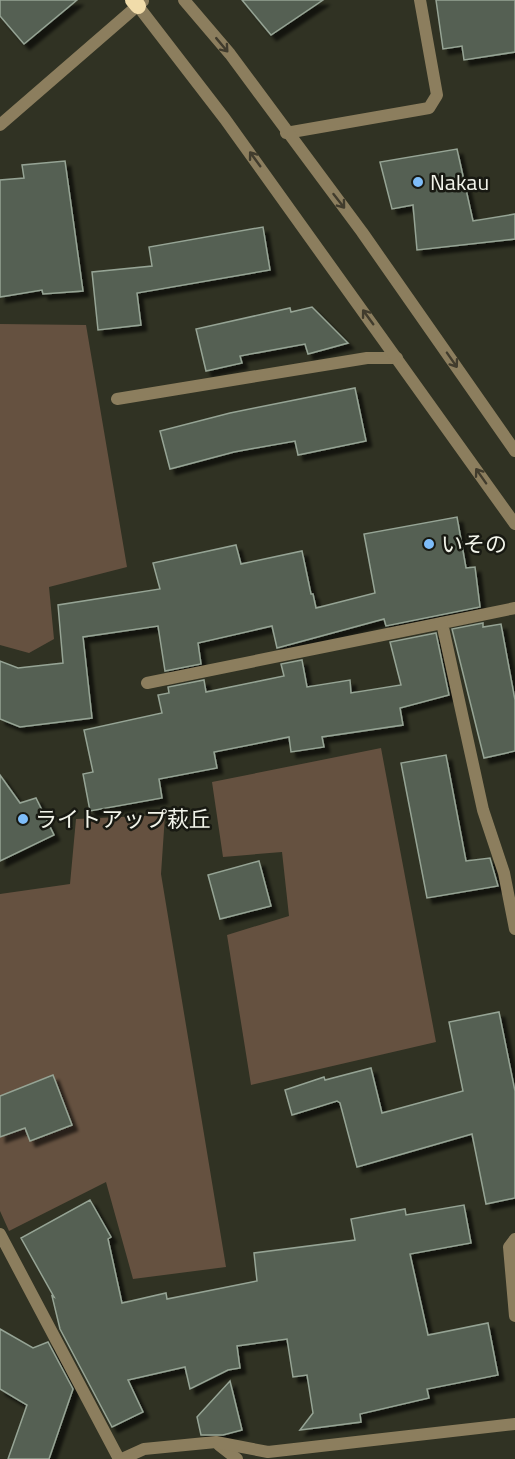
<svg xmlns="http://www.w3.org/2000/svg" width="515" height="1459" font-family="'Titillium Web','Noto Sans JP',sans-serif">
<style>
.green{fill:#655140}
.building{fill:#546052;stroke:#96a495;stroke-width:1.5;filter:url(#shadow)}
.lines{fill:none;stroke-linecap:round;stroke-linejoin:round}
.service{stroke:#8c7e5e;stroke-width:12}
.minor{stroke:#8c7e5e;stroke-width:12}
.tertiary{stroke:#8c7e5e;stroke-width:12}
.trunk{stroke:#f1dcaa;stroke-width:16}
.oneway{stroke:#413c2d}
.poi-dot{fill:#7ebdf9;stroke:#181912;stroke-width:2}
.labels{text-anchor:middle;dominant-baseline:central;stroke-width:5;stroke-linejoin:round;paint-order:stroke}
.poi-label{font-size:22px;fill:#f2f4ea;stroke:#181912;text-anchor:start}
</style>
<defs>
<filter id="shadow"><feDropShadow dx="5.5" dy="5.5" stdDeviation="1.5" flood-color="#0009"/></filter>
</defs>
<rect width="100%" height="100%" fill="#303223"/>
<g class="green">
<path d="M0,324L86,325L127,567L49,587L54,639L29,653L0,645Z"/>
<path d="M381,748L436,1042L251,1085L227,935L289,916L282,852L223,857L212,782Z"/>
<path d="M165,815L161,874L226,1267L133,1279L106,1182L9,1231L0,1211V894L70,884L76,819Z"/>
</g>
<g class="building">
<path d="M0,0H77L24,44L0,16Z"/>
<path d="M242,0H323L271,35Z"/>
<path d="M436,0H515V52L464,60L462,46L443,49Z"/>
<path d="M457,149L473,221L515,214V239L417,250L413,205L392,209L380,162Z"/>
<path d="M65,161L83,291L43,294L42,290L0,297V180L24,178L22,165Z"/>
<path d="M263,227L270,270L137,293L141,325L98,330L92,272L152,266L149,247Z"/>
<path d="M312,307L348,343L308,354L305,344L240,356L242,363L206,371L196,329L290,308L291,312Z"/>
<path d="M355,388L366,441L298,455L295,441L234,452L170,469L160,431L230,413Z"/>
<path d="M457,517L466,568L475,567L480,607L386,626L384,619L277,648L272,626L198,643L201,664L165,671L158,626L83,637L92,718L20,727L0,719V661L18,668L63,663L58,605L160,589L153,563L236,545L241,564L302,551L311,594H313L316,608L375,593L364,534Z"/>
<path d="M483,623V627L501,624L515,700V751L484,758L452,629Z"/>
<path d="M436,633L449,695L400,708L403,725L322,737L324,747L291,752L289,737L214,752L217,768L159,779L162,798L90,811L83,774L93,772L84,730L162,713L158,695L169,693L168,687L204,680L206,692L284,676L281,664L302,660L307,687L350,680L351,693L401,685L390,642Z"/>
<path d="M446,755L466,861L490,858L498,886L427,898L401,763Z"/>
<path d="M0,775L20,803L36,798L54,835L0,861Z"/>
<path d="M259,861L271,906L220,919L208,875Z"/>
<path d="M499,1012L515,1091V1198L486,1204L472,1134L357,1167L340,1103L337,1101L292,1115L285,1090L324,1077L325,1080L371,1068L382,1113L463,1091L449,1022Z"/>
<path d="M53,1075L72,1125L30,1141L25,1128L0,1137V1096Z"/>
<path d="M90,1200L111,1237L108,1239L122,1303L166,1293L167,1299L257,1281L254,1253L355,1240L351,1219L405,1209L406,1215L464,1205L471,1243L410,1254L428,1335L488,1323L498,1375L427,1389L429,1398L360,1414L361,1422L300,1430L313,1413L307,1375L293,1377L287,1339L237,1346L240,1368L228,1370L190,1389L185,1367L128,1380L143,1412L112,1427L60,1329L52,1296L54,1297L21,1238Z"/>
<path d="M0,1329L33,1348L48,1342L73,1389L49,1459H8L27,1405L0,1389Z"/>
<path d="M230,1381L242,1430L223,1435H201L197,1417Z"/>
</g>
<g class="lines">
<path class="service" d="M286,133L429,108L437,95L420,0"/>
<g class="minor">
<path d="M117,399L367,358H397"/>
<path d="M515,608L442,623L483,810L504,873L515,929"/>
<path d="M147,683L442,623"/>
<path d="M0,1234L119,1459"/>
<path d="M515,1239L509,1247L515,1316"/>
<path d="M219,1445L237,1459"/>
<path d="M122,1459L144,1449L216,1442L268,1452L515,1424"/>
</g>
<g class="tertiary">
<path d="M184,0L230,54L362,232L515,451"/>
<path d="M138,6L225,119L515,524"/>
<path d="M0,125L143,1"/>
</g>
<path class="trunk" d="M133,0L138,6"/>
</g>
<defs><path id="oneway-shaft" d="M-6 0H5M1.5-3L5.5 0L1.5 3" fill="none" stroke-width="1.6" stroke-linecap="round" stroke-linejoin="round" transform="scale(1.5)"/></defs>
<g class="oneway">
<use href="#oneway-shaft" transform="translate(222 45) rotate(50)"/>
<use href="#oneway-shaft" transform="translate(255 159) rotate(-126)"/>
<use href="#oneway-shaft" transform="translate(339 201) rotate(52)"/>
<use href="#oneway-shaft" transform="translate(368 317) rotate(-126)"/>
<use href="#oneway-shaft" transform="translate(452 360) rotate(55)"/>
<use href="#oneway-shaft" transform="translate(481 476) rotate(-125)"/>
</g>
<g class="poi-dot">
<circle cx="418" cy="182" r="6"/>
<circle cx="429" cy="544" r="6"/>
<circle cx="23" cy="819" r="6"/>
</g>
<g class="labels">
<g class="poi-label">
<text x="430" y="182">Nakau</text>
<text x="441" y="544">いその</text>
<text x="35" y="819">ライトアップ萩丘</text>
</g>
</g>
</svg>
